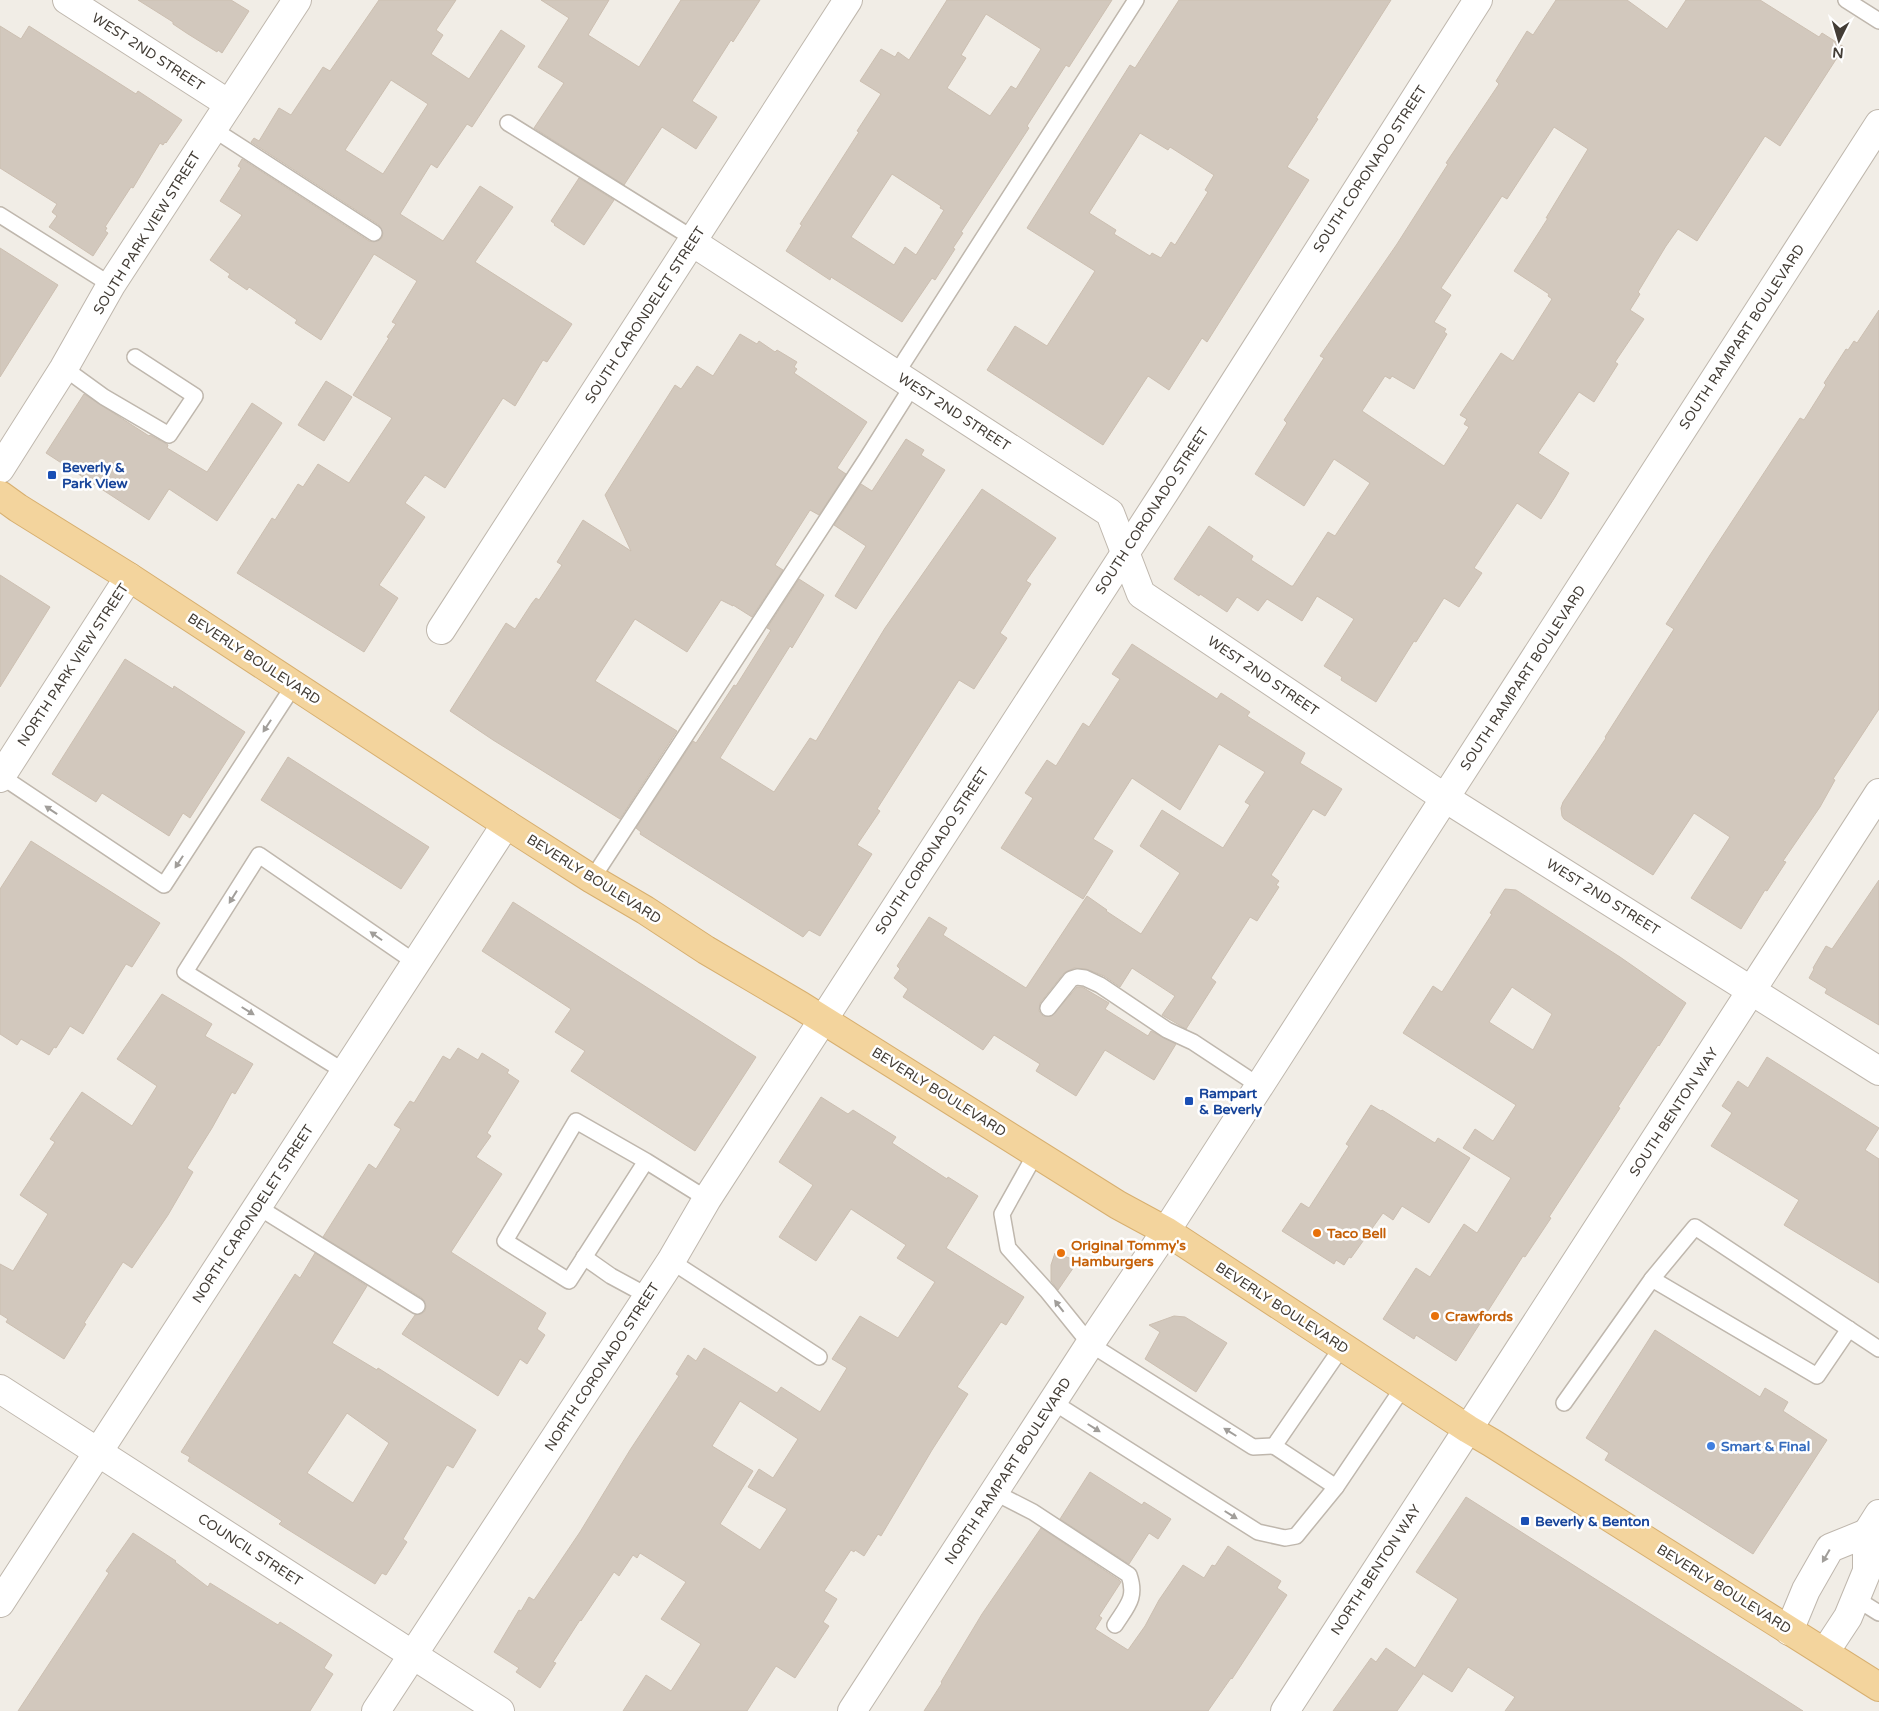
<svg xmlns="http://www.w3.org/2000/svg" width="1879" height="1711" font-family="'Varela Round',sans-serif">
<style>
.building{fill:#d2c8bd;stroke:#ccbfb1;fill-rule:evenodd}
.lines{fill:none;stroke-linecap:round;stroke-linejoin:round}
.service-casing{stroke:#bfb7ad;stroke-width:18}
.minor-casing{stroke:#bfb7ad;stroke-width:30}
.tertiary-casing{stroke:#bfb7ad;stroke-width:30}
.primary-casing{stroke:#d7af6f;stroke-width:30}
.service{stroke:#fff;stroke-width:15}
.minor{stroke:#fff;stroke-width:28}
.tertiary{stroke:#fff;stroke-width:28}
.primary{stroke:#f3d49d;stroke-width:28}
.oneway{fill:#a19e9a}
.transit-dot{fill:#1a4fb4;stroke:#fff;stroke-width:2}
.food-dot{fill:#e8710a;stroke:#fff;stroke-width:2}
.shop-dot{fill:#3f7fe0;stroke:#fff;stroke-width:2}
.labels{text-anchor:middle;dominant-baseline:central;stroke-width:5;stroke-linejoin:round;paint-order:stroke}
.street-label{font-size:14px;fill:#433d36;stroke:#fff}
.transit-label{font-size:14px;font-weight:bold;fill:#164399;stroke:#fff;text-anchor:start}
.food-label{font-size:14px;font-weight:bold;fill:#c56008;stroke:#fff;text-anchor:start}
.shop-label{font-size:14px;font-weight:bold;fill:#366cbe;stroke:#fff;text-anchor:start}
</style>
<rect width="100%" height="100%" fill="#f1ede6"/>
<g class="building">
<path d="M138,0H231L249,11L222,53L218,50L217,52L188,34L173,24V22Z"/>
<path d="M379,0H456L436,30L443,35L431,54L469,79L501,30L525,46L472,127L467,124L437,168L431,164L400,214L443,241L480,186L513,207L475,262L572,324L547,362L543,360L515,406L503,398L445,488L425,475L405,503L425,517L379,585L398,598L364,652L237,573L272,518L275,520L298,484L303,487L318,464L349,483L392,418L353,395L389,338L387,337L396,324L392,322L417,281L374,254L321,340L295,323L297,320L249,287L247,290L228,277L230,274L210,260L242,215L220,201L241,168L238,166L242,159L369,241L374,242L382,238L383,233L379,225L251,142L254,138L259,141L279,108L291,115L323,67L330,71ZM391,80L428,104L383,174L345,150Z"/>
<path d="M541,0H609L588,35L639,67L681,0H760L733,42L731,40L692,101L717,117L696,149L662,127L624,185L534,128L564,83L538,67L569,18Z"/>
<path d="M947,0H1112L1069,67L1066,65L1027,126L1029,128L961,232L963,233L953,248L955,249L935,280L932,278L902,322L831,277L830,280L786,251L802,225L800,224L859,132L857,131L881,94L860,81L881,49L895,57L898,52L909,60ZM986,14L1041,49L1016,89L1011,86L990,116L947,88L966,58L961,55ZM892,174L941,206L940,208L944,210L916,255L905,247L894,265L851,237Z"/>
<path d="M1179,0H1391L1316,118L1318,119L1287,167L1309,180L1207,342L1202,338L1169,390L1148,376L1103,445L987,370L1015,326L1047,346L1095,271L1027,228L1130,65L1135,68ZM1140,133L1168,150L1170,147L1214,175L1205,190L1208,192L1175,245L1171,242L1161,258L1152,253L1150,256L1114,234L1116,230L1089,213Z"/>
<path d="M1556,0H1627L1667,29L1686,0H1760L1819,37L1822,33L1844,47L1780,146L1765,136L1697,241L1678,229L1666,246L1638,292L1640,294L1630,310L1644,319L1615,362L1618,364L1594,402L1579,392L1538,453L1569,473L1555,497L1541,519L1517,503L1474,568L1482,573L1459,607L1444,598L1416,642L1414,641L1376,702L1341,680L1342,677L1324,666L1354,619L1317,596L1302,621L1267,599L1258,611L1237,597L1227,612L1200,594L1199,596L1174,579L1209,526L1253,556L1251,560L1291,586H1293L1328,532L1335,536L1370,483L1334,459L1304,506L1255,474L1287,423L1284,420L1324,358L1320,356L1397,244L1448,164L1446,163L1499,84L1496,81L1527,31L1533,35ZM1554,127L1588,149L1546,218H1548L1514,271L1549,294L1548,296L1552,299L1513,361L1501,353L1460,415L1467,419L1464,424L1469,427L1444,466L1362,411L1385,376L1390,379L1392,376L1414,389L1447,334L1444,332L1446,329L1434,322L1451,295L1441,288L1502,196L1507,199Z"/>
<path d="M0,26L21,39L29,26L136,94L138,91L182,120L166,143L165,142L163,145L160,143L133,188L131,187L105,227L107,228L105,231L108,233L93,256L49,227L57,216L52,212L57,204L0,168Z"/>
<path d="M579,178L614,200L584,245L554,225L555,224L551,221Z"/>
<path d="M0,248L58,285L0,377Z"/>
<path d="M1879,310V709L1833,779L1835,780L1820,807L1783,861L1786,862L1767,891L1765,890L1741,929L1691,898L1730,837L1694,813L1653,875L1564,819L1562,816L1561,808L1563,802L1606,738L1605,737L1674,629L1666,624L1710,555L1800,418L1804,420L1826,385L1824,383L1846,349L1848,350L1854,341L1857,343Z"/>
<path d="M740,334L757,344L759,341L775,352L777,350L797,362L794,367L797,369L794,373L867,422L837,468L846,474L819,515L810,510L775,565L783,570L752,617L733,605V606L721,600L687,652L635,619L595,681L677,731L620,819L493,740L450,711L506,623L515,629L532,603L536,598L539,600L562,565L557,562L583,520L631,551L605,495L675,385L681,389L697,366L713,376Z"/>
<path d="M326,381L352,397L324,441L298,425Z"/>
<path d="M84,394L149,436L150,435L165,443L168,445L167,448L207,472L252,403L282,423L217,521L169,489L149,520L46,453Z"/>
<path d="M906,439L924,450L921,455L945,470L856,609L835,596L866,546L834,525L861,484L872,491Z"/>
<path d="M982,489L1056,538L1026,581L1031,584L1000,633L1007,638L974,689L959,680L877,809L880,811L857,845L872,854L820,936L809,930L803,937L640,834L641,832L636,828L693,741L696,743L734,685L736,686L771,630L767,628L799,579L824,595L792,648L790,646L720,758L774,792L810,738L816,741L885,628Z"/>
<path d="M0,575L50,607L0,687Z"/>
<path d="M1132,644L1217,699L1221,693L1250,712L1247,716L1305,753L1300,763L1342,789L1325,816L1313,809L1271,875L1279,881L1276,885L1279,887L1257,921L1250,917L1211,978L1216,982L1186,1029L1162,1015L1175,996L1132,968L1120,987L1104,976L1086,969L1074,968L1064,973L1040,1003L1039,1011L1043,1016H1052L1077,987H1082L1109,1003L1105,1009L1148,1036L1151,1031L1176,1044L1154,1080L1105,1050L1076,1096L1036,1071L1040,1064L994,1035L983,1050L903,997L908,989L894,978L900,969L897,966L929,917L947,928L943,935L1026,988L1087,896L1107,910L1106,911L1141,934L1180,873L1140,846L1162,810L1223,848L1250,805L1245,802L1265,772L1219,744L1180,810L1132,778L1093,839L1113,851L1083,899L1001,848L1033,798L1025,793L1047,760L1056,766L1083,723L1089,727L1120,679L1112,674Z"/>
<path d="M125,659L173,689L174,686L245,732L190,818L183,813L169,836L102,793L96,802L52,774Z"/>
<path d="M288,757L429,847L401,889L261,800Z"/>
<path d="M31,841L160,923L132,967L126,964L83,1034L70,1026L56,1048L54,1047L49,1055L21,1039L17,1045L0,1034V889Z"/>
<path d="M1879,880V1025L1825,993L1827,989L1809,978L1814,969L1813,968L1826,946L1832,949Z"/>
<path d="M1505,889L1516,890L1620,957L1686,1003L1659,1046L1658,1045L1618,1107L1620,1108L1549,1217L1551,1218L1525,1257L1523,1256L1456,1361L1416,1335L1414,1339L1383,1319L1416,1268L1430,1277L1464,1224L1477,1233L1511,1178L1463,1148L1475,1129L1493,1141L1516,1105L1403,1033L1433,986L1442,992L1492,914L1490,913ZM1512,987L1552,1014L1533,1050L1489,1022Z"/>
<path d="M513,902L756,1057L695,1151L571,1071L585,1051L555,1032L571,1009L482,951Z"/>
<path d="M162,994L212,1024L205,1036L253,1064L235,1094L232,1092L212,1128L187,1168L193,1172L168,1215L132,1268L123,1262L84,1323L86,1324L64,1359L6,1322L8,1319L0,1314V1264L13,1271L48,1214L20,1195L55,1142L50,1139L82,1092L132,1126L157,1086L117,1059Z"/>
<path d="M458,1048L478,1060L482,1053L509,1070L507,1073L519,1081L487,1133L491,1136L476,1157L502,1174L451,1252L546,1313L537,1329L545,1335L527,1364L520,1359L498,1396L402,1334L415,1315L421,1314L425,1311L426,1306L422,1298L323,1237L369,1164L376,1169L401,1129L394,1125L410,1101L414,1103L443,1056L450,1060Z"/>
<path d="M1767,1057L1879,1128L1865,1150L1879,1159V1283L1784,1225L1799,1200L1711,1146L1732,1113L1722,1106L1738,1081L1748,1088Z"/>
<path d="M821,1097L848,1114L853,1110L896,1137L892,1143L947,1179L948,1177L978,1196L946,1248L1024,1297L1006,1325L1001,1322L957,1387L968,1394L932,1450L881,1536L878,1534L864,1556L855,1550L854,1552L851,1550L824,1591L837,1599L823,1622L829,1626L795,1678L776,1666L747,1711H623L646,1675L671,1691L701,1644L661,1619L686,1582L640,1553L637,1558L633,1555L619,1576L614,1572L581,1621L580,1620L553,1662L556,1663L540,1688L516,1672L519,1668L494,1652L519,1610L521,1611L529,1597L534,1600L580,1532L630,1450L679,1376L676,1374L688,1355L696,1361L704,1348L777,1393L781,1387L820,1412L847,1368L832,1359L860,1316L898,1338L935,1282L897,1258L906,1245L851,1209L816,1261L779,1237L813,1185L779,1162ZM740,1401L798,1439L773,1478L759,1469L748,1487L787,1509L760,1550L720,1524L753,1471L712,1446Z"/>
<path d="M1371,1105L1381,1111L1382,1110L1435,1143L1438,1138L1470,1158L1429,1223L1402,1206L1393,1220L1383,1213L1351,1258L1349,1257L1344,1265L1336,1260L1334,1264L1282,1231L1301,1203L1309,1208L1349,1146L1346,1144Z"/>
<path d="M315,1253L367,1286L332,1343L377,1370L378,1368L476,1430L453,1468L447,1465L403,1539L407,1542L386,1575L382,1573L375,1584L279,1524L282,1521L188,1461L190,1457L181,1452L295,1274L300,1278ZM347,1413L389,1443L353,1503L307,1473Z"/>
<path d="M1055,1253L1078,1261L1058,1290L1051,1281V1265Z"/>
<path d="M1174,1316L1185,1317L1227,1343L1196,1392L1145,1359L1160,1332L1149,1325Z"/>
<path d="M1655,1330L1760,1397L1765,1388L1788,1402L1783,1411L1827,1440L1753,1554L1605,1460L1609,1453L1586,1438Z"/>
<path d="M1090,1472L1142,1505L1144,1502L1171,1519L1158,1539L1149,1533L1129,1564L1060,1519Z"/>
<path d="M1466,1497L1753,1679L1803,1711H1505L1515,1697L1468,1667L1452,1692L1422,1673L1423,1674L1397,1711H1333L1371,1658L1376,1662L1386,1648L1415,1668L1458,1599L1416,1572Z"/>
<path d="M1041,1528L1119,1580L1121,1582L1099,1616L1102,1618L1095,1629L1128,1650L1145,1626L1159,1600L1183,1565L1204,1578L1212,1565L1215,1566L1228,1546L1281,1581L1277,1588L1287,1595L1232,1679L1231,1678L1208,1711H924L942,1683L941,1682L982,1614Z"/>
<path d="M133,1533L176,1561L175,1562L208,1587L210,1583L278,1625L280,1622L332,1655L324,1668L333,1674L310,1711H18L109,1573L106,1571Z"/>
</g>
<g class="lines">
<defs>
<g id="service">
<path d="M1846,0L1879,21"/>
<path d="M508,123L694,239"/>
<path d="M213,129L374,233"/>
<path d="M0,215L111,285"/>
<path d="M64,368L104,397L169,435L195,396L135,357"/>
<path d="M896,374L1136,0"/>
<path d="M1,776L164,885L294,685"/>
<path d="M592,879L867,458L913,385"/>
<path d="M1048,1008L1071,979L1077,977L1085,978L1100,985L1167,1030L1193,1042L1258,1085"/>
<path d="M345,1072L185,972L259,855L416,963"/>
<path d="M1036,1153L1002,1214L1008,1248L1048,1292L1090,1344L1253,1447L1274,1446"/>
<path d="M646,1161L569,1281L505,1241L576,1121L646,1161L707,1199"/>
<path d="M258,1207L417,1306"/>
<path d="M584,1257L611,1276L648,1296"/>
<path d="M671,1261L819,1357"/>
<path d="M1652,1279L1817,1376L1849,1329"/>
<path d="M1342,1347L1274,1446L1336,1487L1404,1386"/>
<path d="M1053,1402L1258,1532L1285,1538L1296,1536L1336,1487"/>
<path d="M1564,1403L1652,1279L1695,1227L1879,1349"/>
<path d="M994,1492L1033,1512L1129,1575C1137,1598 1127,1606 1115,1625"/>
<path d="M1855,1598L1879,1613"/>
</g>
<g id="minor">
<path d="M67,0L229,104"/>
<path d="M692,242L1110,513L1141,594L1445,798L1879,1071"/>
<path d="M0,469L64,368L111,285L297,0"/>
<path d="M441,630L848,0"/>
<path d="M0,778L129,577"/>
<path d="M0,1389L500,1711"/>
<path d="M1468,1429L1879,793"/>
<path d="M0,1603L506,824"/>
<path d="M1789,1631L1806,1590L1830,1548L1867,1533"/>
<path d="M1825,1652L1848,1617L1867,1571V1533L1879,1514"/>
<path d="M376,1711L671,1261L707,1199L1166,490L1478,0"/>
</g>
<g id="tertiary">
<path d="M852,1711L1090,1344L1166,1231L1879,124"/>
<path d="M1285,1711L1468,1429"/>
</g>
<path id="primary" d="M0,495L18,508L129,577L506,824L592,879L645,910L706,950L801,1006L1118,1205L1166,1231L1468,1429L1492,1443L1879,1687"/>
</defs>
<use href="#service" class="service-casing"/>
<use href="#minor" class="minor-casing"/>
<use href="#tertiary" class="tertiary-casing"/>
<use href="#primary" class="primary-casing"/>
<use href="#service" class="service"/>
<use href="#minor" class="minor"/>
<use href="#tertiary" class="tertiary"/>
<use href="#primary" class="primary"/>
</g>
<defs><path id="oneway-solid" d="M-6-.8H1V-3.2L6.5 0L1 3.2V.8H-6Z" transform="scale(1.25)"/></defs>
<g class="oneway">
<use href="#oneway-solid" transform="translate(267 726) rotate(123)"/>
<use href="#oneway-solid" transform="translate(51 810) rotate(-146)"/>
<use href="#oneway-solid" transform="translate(179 862) rotate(123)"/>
<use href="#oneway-solid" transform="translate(233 897) rotate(122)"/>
<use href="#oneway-solid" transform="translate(376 936) rotate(-145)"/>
<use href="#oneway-solid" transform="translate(248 1011) rotate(32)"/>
<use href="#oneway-solid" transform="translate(1059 1306) rotate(-128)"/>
<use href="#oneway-solid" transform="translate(1094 1428) rotate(32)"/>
<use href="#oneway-solid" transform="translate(1230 1432) rotate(-148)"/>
<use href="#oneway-solid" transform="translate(1231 1515) rotate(32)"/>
<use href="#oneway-solid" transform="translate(1826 1556) rotate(120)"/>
</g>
<g class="transit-dot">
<rect x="47" y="470" width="10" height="10" rx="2.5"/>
<rect x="1184" y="1096" width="10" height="10" rx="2.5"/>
<rect x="1520" y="1516" width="10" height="10" rx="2.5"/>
</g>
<g class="food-dot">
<circle cx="1317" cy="1233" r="5"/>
<circle cx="1061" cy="1253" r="5"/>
<circle cx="1435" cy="1316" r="5"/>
</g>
<circle class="shop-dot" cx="1711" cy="1446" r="5"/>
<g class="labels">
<g class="street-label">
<text transform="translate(148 52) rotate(33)">WEST 2ND STREET</text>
<text transform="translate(1370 169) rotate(-57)">SOUTH CORONADO STREET</text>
<text transform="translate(147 233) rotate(-58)">SOUTH PARK VIEW STREET</text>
<text transform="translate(645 315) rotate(-57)">SOUTH CARONDELET STREET</text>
<text transform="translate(1742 337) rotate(-57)">SOUTH RAMPART BOULEVARD</text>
<text transform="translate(954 412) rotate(33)">WEST 2ND STREET</text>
<text transform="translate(1152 511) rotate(-57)">SOUTH CORONADO STREET</text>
<text transform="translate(254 659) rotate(33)">BEVERLY BOULEVARD</text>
<text transform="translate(73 665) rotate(-57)">NORTH PARK VIEW STREET</text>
<text transform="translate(1263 676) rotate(34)">WEST 2ND STREET</text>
<text transform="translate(1523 678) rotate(-57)">SOUTH RAMPART BOULEVARD</text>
<text transform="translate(932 851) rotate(-57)">SOUTH CORONADO STREET</text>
<text transform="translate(594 879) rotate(32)">BEVERLY BOULEVARD</text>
<text transform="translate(1603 897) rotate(32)">WEST 2ND STREET</text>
<text transform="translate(939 1092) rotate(32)">BEVERLY BOULEVARD</text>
<text transform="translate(1674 1112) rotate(-57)">SOUTH BENTON WAY</text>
<text transform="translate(253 1214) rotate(-57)">NORTH CARONDELET STREET</text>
<text transform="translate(1282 1308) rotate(33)">BEVERLY BOULEVARD</text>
<text transform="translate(602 1367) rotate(-57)">NORTH CORONADO STREET</text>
<text transform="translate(1008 1471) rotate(-57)">NORTH RAMPART BOULEVARD</text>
<text transform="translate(250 1550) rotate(33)">COUNCIL STREET</text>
<text transform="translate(1376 1570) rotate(-57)">NORTH BENTON WAY</text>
<text transform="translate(1724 1589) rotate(32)">BEVERLY BOULEVARD</text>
</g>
<g class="transit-label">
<text x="62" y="467">Beverly &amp;<tspan x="62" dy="16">Park View</tspan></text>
<text x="1199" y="1093">Rampart<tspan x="1199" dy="16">&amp; Beverly</tspan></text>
<text x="1535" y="1521">Beverly &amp; Benton</text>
</g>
<g class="food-label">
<text x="1327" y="1233">Taco Bell</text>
<text x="1071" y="1245">Original Tommy's<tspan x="1071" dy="16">Hamburgers</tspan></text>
<text x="1445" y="1316">Crawfords</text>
</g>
<g class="shop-label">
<text x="1721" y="1446">Smart &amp; Final</text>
</g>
</g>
<g transform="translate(1839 40) rotate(185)" stroke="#ffffff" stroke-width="4" paint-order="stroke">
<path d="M0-4L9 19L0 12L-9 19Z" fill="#433d36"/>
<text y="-8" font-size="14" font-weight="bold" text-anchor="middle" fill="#433d36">N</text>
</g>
</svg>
